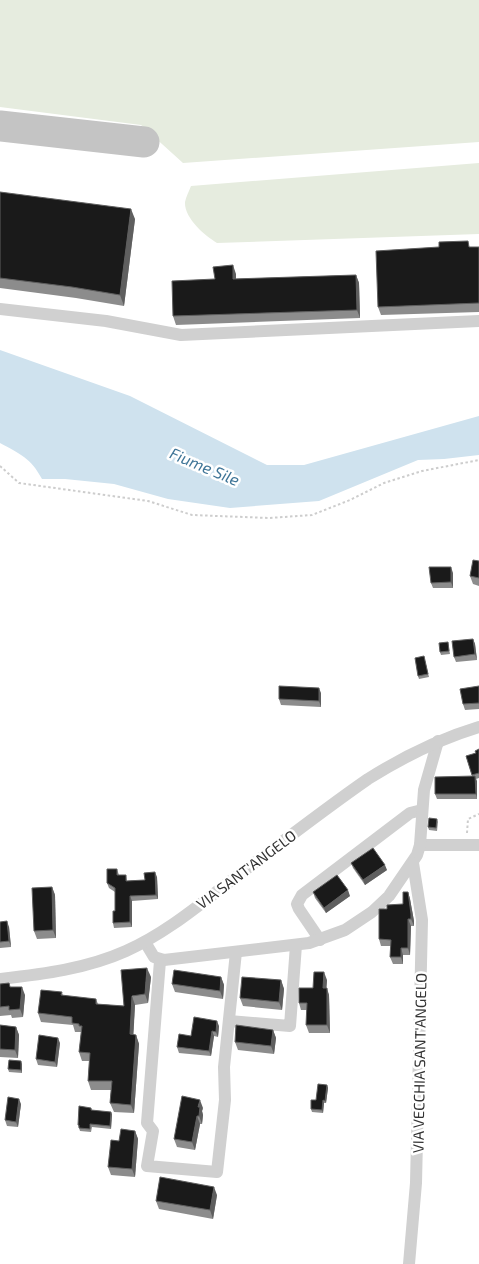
<svg xmlns="http://www.w3.org/2000/svg" width="479" height="1264" font-family="'Exo 2',sans-serif">
<style>
.green{fill:#e6ecdf}
.water{fill:#cfe2ee}
.lines{fill:none;stroke-linecap:round;stroke-linejoin:round}
.taxiway{stroke:#c4c4c4;stroke-width:31}
.path{stroke:#cdcdcd;stroke-width:2;stroke-dasharray:2.5 2.5;stroke-linecap:butt}
.minor{stroke:#d0d0d0;stroke-width:12}
.wall{fill:#8c8c8c}
.shaded-wall{fill:#5f5f5f}
.building{fill:#1a1a1a;stroke:#5f5f5f}
.labels{text-anchor:middle;dominant-baseline:central;stroke-width:5;stroke-linejoin:round;paint-order:stroke}
.street-label{font-size:15px;fill:#333;stroke:#fff}
.water-label{font-size:16px;font-style:italic;fill:#3f7597;stroke:#fff}
</style>
<rect width="100%" height="100%" fill="#fff"/>
<g class="green">
<path d="M0,0H479V142L183,163L141,125L0,107Z"/>
<path d="M479,163V234L217,243C205,236 184,218 185,202C186,197 189,191 191,186Z"/>
</g>
<path class="water" d="M0,350L130,396L267,465H304L479,416V455L444,459L418,460L319,501L230,508L168,499L114,484L65,479H42C31,458 20,454 0,443Z"/>
<g class="lines">
<path class="taxiway" d="M0,126L144,142"/>
<g class="path">
<path d="M0,466L19,483L148,501L192,515L269,518L312,515L350,500L384,483L422,471L479,460"/>
<path d="M467,833L468,819L479,814"/>
</g>
<g class="minor">
<path d="M0,309L106,321L181,335L479,321"/>
<path d="M420,845H479"/>
<path d="M320,940L299,909L297,904L302,895L410,813L422,810"/>
<path d="M145,942L154,957L164,960L309,943L345,930L372,912L389,896L417,855L420,845L424,790L438,741"/>
<path d="M160,961L147,1123L153,1131L147,1166L217,1172L225,1100L224,1067L236,952"/>
<path d="M0,979C43,974 86,969 126,951C162,935 193,910 224,886C272,850 319,813 368,779C403,757 439,739 479,727"/>
<path d="M229,1021L290,1026L296,945"/>
<path d="M409,1264L416,1183L422,920L413,863"/>
</g>
</g>
<g class="wall">
<path d="M0,192L135,219L124,306L76,298L0,288Z"/>
<path d="M470,247H479V312L381,315L378,307Z"/>
<path d="M236,274V279L356,275L359,283L360,318L176,325L173,316L215,279Z"/>
<path d="M479,561V586L473,584L470,576Z"/>
<path d="M453,573V588H433L431,583Z"/>
<path d="M473,639L475,644L477,660L456,662L454,657Z"/>
<path d="M448,642L450,654L441,655L440,652Z"/>
<path d="M424,656L429,677L419,679L418,676Z"/>
<path d="M479,686V709L465,710L463,704Z"/>
<path d="M321,693V707L281,705L279,699Z"/>
<path d="M479,749V778L476,779L477,799H437L435,794L472,776L466,756L476,753Z"/>
<path d="M437,819L438,822L437,831L429,830L428,827Z"/>
<path d="M351,863L387,870L365,885L353,868Z"/>
<path d="M117,869L119,875H126L127,881L145,880L157,877L158,899L132,901V927L114,928L113,923L115,911V892L109,888L107,883Z"/>
<path d="M52,887L55,895L56,938L37,939L34,931Z"/>
<path d="M313,892L350,896L326,913L315,898Z"/>
<path d="M408,892L410,899L414,921V926H411L410,955H403V964H393L390,957L391,946H381L379,939L387,909L403,904Z"/>
<path d="M0,922L9,927L11,947L0,948Z"/>
<path d="M151,977L148,1003L135,1005L133,1035H136L139,1044L134,1113L114,1112L110,1103L111,1090H91L88,1081L89,1061H82L79,1052L81,1032H75L73,1025L41,1022L38,1013L62,992L63,996L96,999L98,1004L124,1006Z"/>
<path d="M221,977L224,985L223,999L175,992L172,984Z"/>
<path d="M281,980L284,989L282,1010L243,1006L240,998Z"/>
<path d="M327,980L326,988L329,995L330,1033H309L306,1025L307,1010H301L299,1003L313,988Z"/>
<path d="M9,983L10,987L25,995L23,1017L12,1018L11,1015L0,1016V984Z"/>
<path d="M0,1025L16,1027L19,1035L18,1058L0,1057Z"/>
<path d="M219,1026L218,1037L214,1036L211,1056L179,1053L177,1047L191,1036Z"/>
<path d="M273,1030L276,1038L274,1054L238,1050L235,1042Z"/>
<path d="M60,1043L57,1067L38,1065L36,1059Z"/>
<path d="M22,1064V1073L9,1072L8,1069Z"/>
<path d="M327,1085L328,1088L326,1103H324L323,1113L312,1112L311,1109Z"/>
<path d="M21,1104L18,1127L7,1126L5,1120Z"/>
<path d="M91,1108L92,1110L112,1114L111,1129L92,1127L91,1132L80,1131L78,1125Z"/>
<path d="M203,1108L202,1111L203,1115L202,1124H200L195,1150L177,1147L174,1139Z"/>
<path d="M135,1131L138,1139L135,1177L111,1175L108,1167L119,1141Z"/>
<path d="M217,1195L213,1219L159,1209L156,1201Z"/>
</g>
<g class="shaded-wall">
<path d="M131,209L135,219L124,306L120,295Z"/>
<path d="M233,265L236,274V287L233,279Z"/>
<path d="M356,275L359,283L360,318L357,310Z"/>
<path d="M451,567L453,573V588L451,582Z"/>
<path d="M473,639L475,644L477,660L475,654Z"/>
<path d="M319,688L321,693V707L319,701Z"/>
<path d="M475,776L477,781V799L476,794Z"/>
<path d="M385,865L387,870L365,885L363,880Z"/>
<path d="M155,872L157,877L158,899L156,895Z"/>
<path d="M52,887L55,895L56,938L53,930Z"/>
<path d="M348,890L350,896L326,913L324,908Z"/>
<path d="M408,892L410,899L414,921V926L411,919Z"/>
<path d="M130,896L132,901V927L130,922Z"/>
<path d="M408,919L411,926L410,955L408,948Z"/>
<path d="M7,921L9,927L11,947L9,941Z"/>
<path d="M401,948L403,955V964L401,957Z"/>
<path d="M147,968L151,977L148,1003L145,994Z"/>
<path d="M324,972L327,980L326,995L323,988Z"/>
<path d="M221,977L224,985L223,999L220,991Z"/>
<path d="M281,980L284,989L282,1010L279,1002Z"/>
<path d="M22,987L25,995L23,1017L20,1009Z"/>
<path d="M327,988L329,995L330,1033L327,1025Z"/>
<path d="M132,996L135,1005L133,1043L130,1034Z"/>
<path d="M217,1021L219,1026L218,1037L216,1032Z"/>
<path d="M16,1027L19,1035L18,1058L15,1050Z"/>
<path d="M273,1030L276,1038L274,1054L271,1046Z"/>
<path d="M212,1031L214,1036L211,1056L209,1051Z"/>
<path d="M136,1035L139,1044L134,1113L131,1105Z"/>
<path d="M58,1038L60,1043L57,1067L55,1062Z"/>
<path d="M21,1061L22,1064V1073L21,1070Z"/>
<path d="M327,1085L328,1088L326,1103L325,1101Z"/>
<path d="M19,1099L21,1104L18,1127L16,1122Z"/>
<path d="M200,1100L203,1108L202,1111L203,1115L202,1124L199,1116L198,1107Z"/>
<path d="M323,1100L324,1103L323,1113L322,1110Z"/>
<path d="M111,1112L112,1114L111,1129L110,1126Z"/>
<path d="M197,1116L200,1124L195,1150L192,1142Z"/>
<path d="M135,1131L138,1139L135,1177L132,1169Z"/>
<path d="M214,1187L217,1195L213,1219L210,1210Z"/>
</g>
<g class="building">
<path d="M0,192L131,209L120,295L72,287L0,278Z"/>
<path d="M468,241L469,247H479V303L378,307L376,251L439,247V242Z"/>
<path d="M233,265V279L356,275L357,310L173,316L172,281L215,279L213,267Z"/>
<path d="M473,560L479,561V578L470,576Z"/>
<path d="M429,567H451V582L431,583Z"/>
<path d="M473,639L475,654L454,657L452,641Z"/>
<path d="M448,642L449,651L440,652L439,643Z"/>
<path d="M424,656L428,674L418,676L415,658Z"/>
<path d="M279,686L319,688V701L279,699Z"/>
<path d="M479,686V703L463,704L460,689Z"/>
<path d="M479,749V773L472,775L466,756L476,753L475,751Z"/>
<path d="M475,776L476,794H435V777Z"/>
<path d="M429,818L437,819L436,828L428,827Z"/>
<path d="M373,848L385,865L363,880L351,863Z"/>
<path d="M107,869H117V875H126V881L145,880L144,873L155,872L156,895L130,896V922L113,923V911H115V888L107,883Z"/>
<path d="M337,875L348,890L324,908L313,892Z"/>
<path d="M52,887L53,930L34,931L32,888Z"/>
<path d="M403,892H408L411,914V919H408V948H401V957H390L391,940L379,939V909H387V905L403,904Z"/>
<path d="M7,921L9,941L0,942V922Z"/>
<path d="M147,968L145,994L132,996L130,1034L136,1035L131,1105L110,1103L112,1081H88L90,1053L79,1052L82,1026H79V1024L72,1023V1017L38,1013L41,990L62,992L61,995L96,999V1004L124,1006L121,970Z"/>
<path d="M174,970L221,977L220,991L172,984Z"/>
<path d="M314,972H324L323,988H327V1025H306L307,1003H299V988H313Z"/>
<path d="M242,977L281,980L279,1002L240,998Z"/>
<path d="M9,983L10,987H22L20,1009L9,1010V1006L0,1007V984Z"/>
<path d="M194,1017L217,1021L216,1032L212,1031L209,1051L177,1047L179,1034L191,1036Z"/>
<path d="M0,1025L16,1027L15,1050L0,1049Z"/>
<path d="M236,1025L273,1030L271,1046L235,1042Z"/>
<path d="M39,1035L58,1038L55,1062L36,1059Z"/>
<path d="M9,1060L21,1061V1070L8,1069Z"/>
<path d="M318,1084L327,1085L325,1101L323,1100L322,1110L311,1109V1100H316Z"/>
<path d="M182,1096L200,1100L198,1107H200L199,1116H197L192,1142L174,1139Z"/>
<path d="M8,1097L19,1099L16,1122L5,1120Z"/>
<path d="M79,1106L91,1108V1110L111,1112L110,1126L90,1124V1129L79,1128V1125H78Z"/>
<path d="M121,1129L135,1131L132,1169L108,1167L111,1140L119,1141Z"/>
<path d="M160,1177L214,1187L210,1210L156,1201Z"/>
</g>
<g class="labels">
<g class="street-label">
<text transform="translate(246 869) rotate(-37)">VIA SANT'ANGELO</text>
<text transform="translate(419 1063) rotate(-89)">VIA VECCHIA SANT'ANGELO</text>
</g>
<g class="water-label">
<text transform="translate(205 466) rotate(23)">Fiume Sile</text>
</g>
</g>
</svg>
